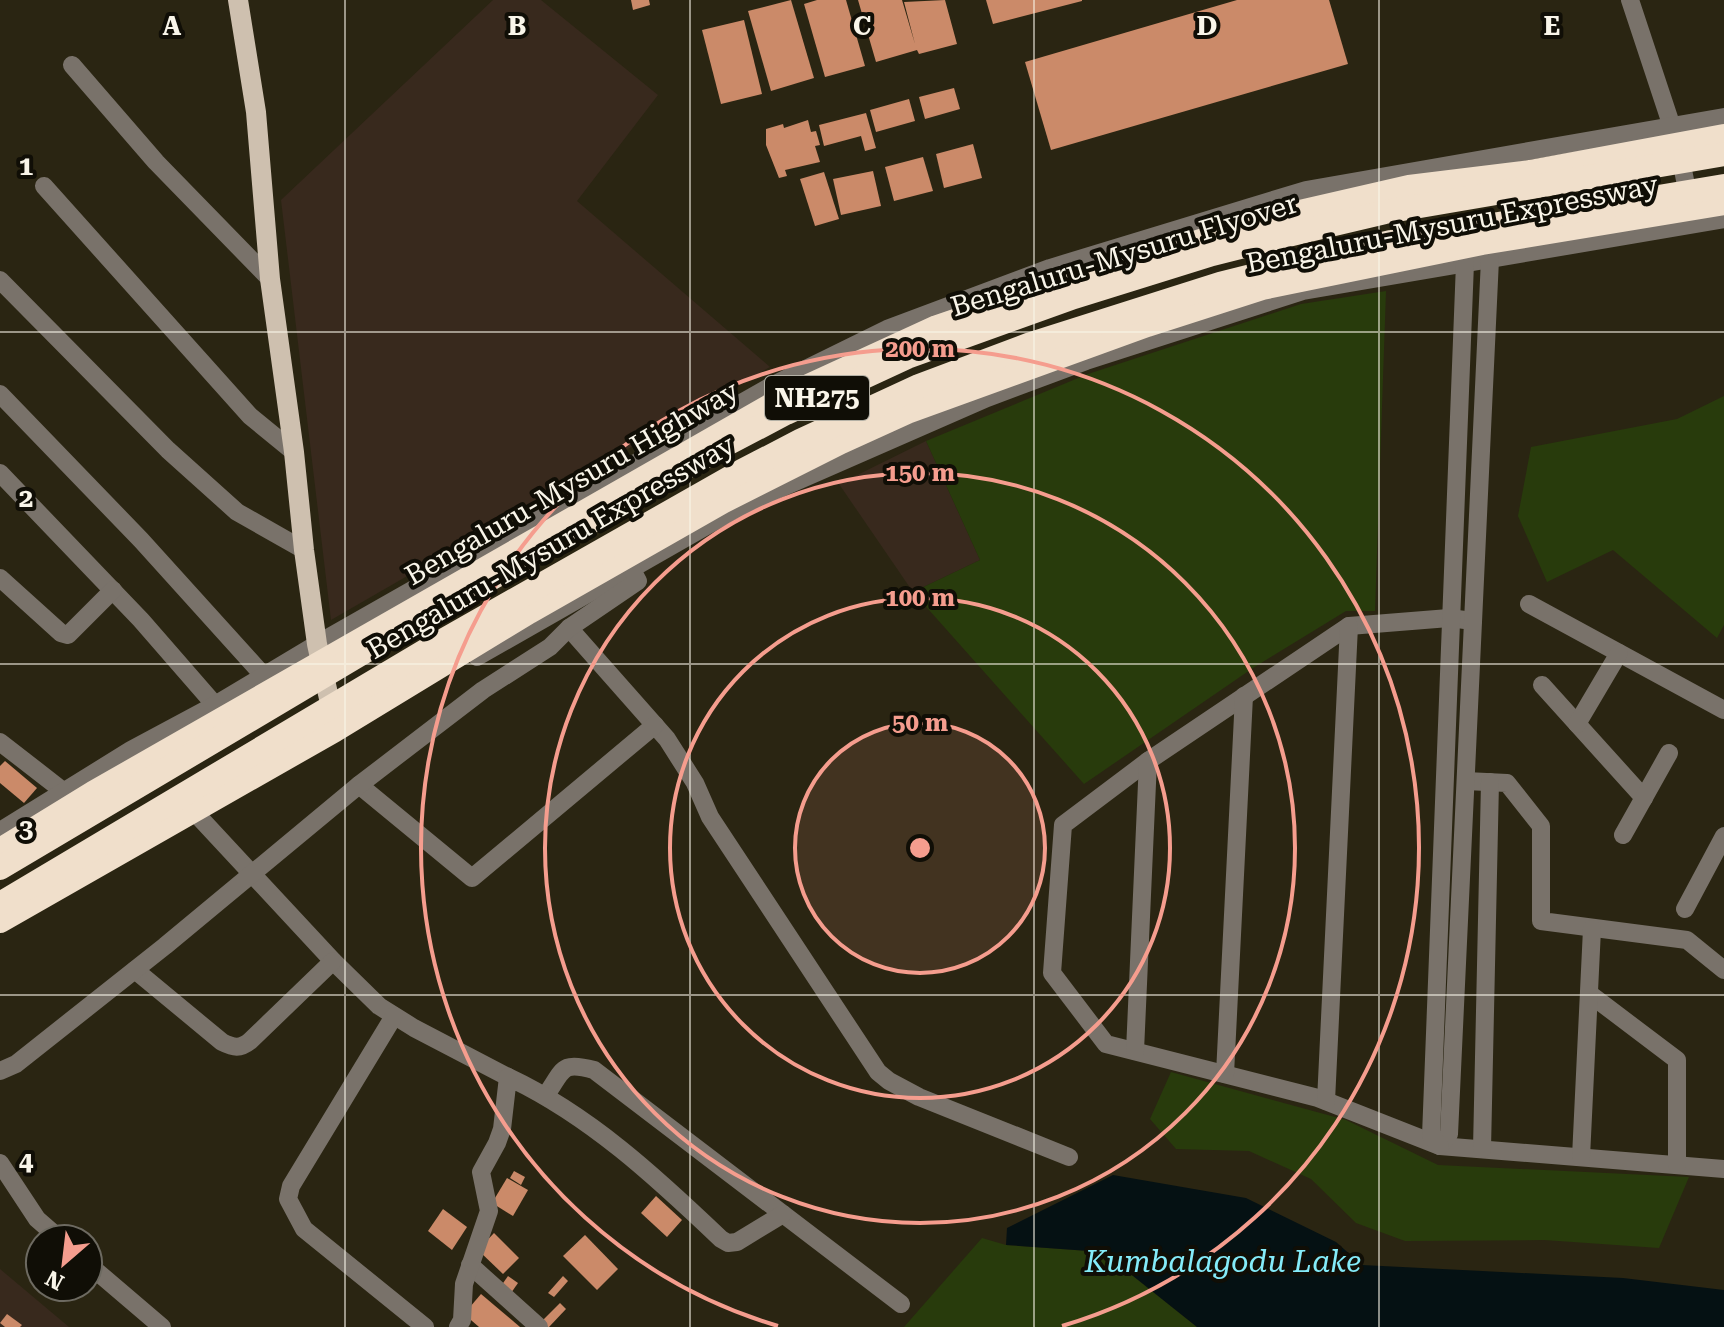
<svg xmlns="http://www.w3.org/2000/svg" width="1724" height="1327" font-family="'Roboto Serif',serif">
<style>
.education{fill:#38291d}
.green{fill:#283b0c}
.water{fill:#051113}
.building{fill:#cb8a69}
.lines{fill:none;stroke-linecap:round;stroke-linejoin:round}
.minor{stroke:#79726a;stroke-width:18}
.major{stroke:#cec0af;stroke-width:20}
.highway{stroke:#f0dfcb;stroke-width:24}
.highway-bridge{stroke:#f0dfcb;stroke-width:24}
.grid{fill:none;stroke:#f9f5e9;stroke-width:2;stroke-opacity:0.55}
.ring{fill:none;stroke:#f59d8e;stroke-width:4}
.labels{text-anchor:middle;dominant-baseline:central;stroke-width:8;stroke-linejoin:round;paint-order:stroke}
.shield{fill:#100e06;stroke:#b3b0a5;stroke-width:2}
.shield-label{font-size:26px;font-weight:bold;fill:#f9f5e9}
.street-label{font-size:28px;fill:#f9f5e9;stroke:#100e06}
.water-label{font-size:30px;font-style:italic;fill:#84ebf9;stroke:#100e06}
.grid-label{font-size:26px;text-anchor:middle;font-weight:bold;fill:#f9f5e9;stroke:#100e06;stroke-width:8;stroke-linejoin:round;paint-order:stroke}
.centre{fill:#f59d8e;stroke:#100e06;stroke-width:4}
.ring-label{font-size:24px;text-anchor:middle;font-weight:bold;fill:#f59d8e;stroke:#100e06;stroke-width:8;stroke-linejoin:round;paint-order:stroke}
</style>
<rect width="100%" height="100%" fill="#2a2512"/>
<g class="education">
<path d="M493,0H541L658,95L577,201L770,367L331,620L281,200Z"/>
<path d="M926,441L980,560L913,592L839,484Z"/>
<path d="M0,1269L69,1327H0Z"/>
</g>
<g class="green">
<path d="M1386,291L1375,611H1346L1253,668L1084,784L913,592L980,560L926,441L1088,374L1301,304Z"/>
<path d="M1724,396V625L1717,638L1613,550L1547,582L1518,516L1531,447L1677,419Z"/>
<path d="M1171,1072L1346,1120L1438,1165L1689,1177L1659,1248L1544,1240L1405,1241L1356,1223L1311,1179L1249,1151L1176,1149L1150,1119Z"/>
<path d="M982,1238L1006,1245L1103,1252L1197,1327H904Z"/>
</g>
<path class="water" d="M1113,1175L1246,1198L1336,1242L1362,1265L1623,1278L1724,1290V1327H1197L1103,1252L1006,1245L1007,1228Z"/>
<g class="building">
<path d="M631,0H649L650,5L633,10Z"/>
<path d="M791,0L814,78L771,91L748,11Z"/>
<path d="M817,0H846L865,66L825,77L804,4Z"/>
<path d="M858,0H902L915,44L904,2L945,0L957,44L919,54L917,50L876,62Z"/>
<path d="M986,0H1082V1L993,24Z"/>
<path d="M1237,0H1329L1348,64L1051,150L1025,62Z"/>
<path d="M744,20L762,94L721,104L702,30Z"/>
<path d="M954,88L960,109L925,119L919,97Z"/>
<path d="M909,99L915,121L876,132L870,110Z"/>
<path d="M866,113L876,148L865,151L861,136L824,146L819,125Z"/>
<path d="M808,120L811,132L816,131L820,145L815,146L820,162L785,170L787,176L779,178L766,145V129L783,124L784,128Z"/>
<path d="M973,144L982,178L944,188L936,154Z"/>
<path d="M923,157L933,191L894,201L885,167Z"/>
<path d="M873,171L881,206L841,215L833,179Z"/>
<path d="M824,172L839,219L815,226L800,179Z"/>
<path d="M5,761L37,788L24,803L0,783V766Z"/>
<path d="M514,1171L525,1177L521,1185L510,1178Z"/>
<path d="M507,1178L528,1190L513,1216L492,1203Z"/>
<path d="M656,1196L682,1220L667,1237L641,1213Z"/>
<path d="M443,1209L467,1227L452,1250L428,1231Z"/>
<path d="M494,1233L519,1258L503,1274L478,1250Z"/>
<path d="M585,1235L618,1269L597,1290L563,1256Z"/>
<path d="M508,1276L518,1283L511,1293L501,1286Z"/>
<path d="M563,1276L568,1281L554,1297L548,1293Z"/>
<path d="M481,1294L520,1327H479L464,1314Z"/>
<path d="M560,1303L566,1309L549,1327H543L539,1324Z"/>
<path d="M7,1314L22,1325L20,1327H5L0,1323Z"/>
</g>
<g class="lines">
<g class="minor">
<path d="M1630,0L1678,145L1690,205"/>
<path d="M72,65L156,162L270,279"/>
<path d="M44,186L250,416L294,452"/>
<path d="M0,280L168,450L237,512L304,550"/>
<path d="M0,394L141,540L263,675"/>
<path d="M0,473L141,620L215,705"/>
<path d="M0,578L61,633L68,635L113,590"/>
<path d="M1529,604L1724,710"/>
<path d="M1473,621L1449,618L1349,626L1148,761L1063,825L1052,973L1106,1044L1318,1098L1440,1146L1724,1169"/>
<path d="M569,628L667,739L695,783L710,817L878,1072L889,1081L919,1097L1069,1157"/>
<path d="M477,657L731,512L779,489L987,398L1086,361L1303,291L1724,219"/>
<path d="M1542,685L1644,798"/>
<path d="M1577,724L1619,653"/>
<path d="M0,742L63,791"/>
<path d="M1466,781L1507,783L1541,826V921L1687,940L1724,970"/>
<path d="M359,785L472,878L655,725"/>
<path d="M200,818L333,961L379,1006L414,1028L508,1077"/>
<path d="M0,831L131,750L215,705L317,644L771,386L887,329L1050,268L1306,190L1724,117"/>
<path d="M1623,835L1669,753"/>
<path d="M1685,909L1724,836"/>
<path d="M135,970L222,1042C234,1048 240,1049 250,1041L333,961"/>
<path d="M1591,995L1677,1060V1165"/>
<path d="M394,1016L291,1186L288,1199L304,1229L425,1327"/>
<path d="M1135,1051L1148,761"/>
<path d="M0,1071L16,1064L165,946L359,785L483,690L550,647L569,628L638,581L632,570"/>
<path d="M1225,1074L1244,696"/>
<path d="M546,1095C564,1069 561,1061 594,1070L901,1304"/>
<path d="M1326,1101L1349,626"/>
<path d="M1440,1146L1449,1134L1490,259"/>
<path d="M1440,1146L1431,1136L1465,263"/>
<path d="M1482,1149L1490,782"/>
<path d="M1581,1157L1592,929"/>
<path d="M0,1163L37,1219L60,1239"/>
<path d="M88,1264L162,1327"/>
<path d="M470,1265L539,1327"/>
<path d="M458,1327L462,1320L464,1284L489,1211L481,1172L497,1143L502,1129L508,1077C589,1115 656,1177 721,1239L728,1243L737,1242L783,1214"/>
</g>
<path class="major" d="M238,0L256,112L270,279L294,452L304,550L317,644L334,721"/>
<g class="highway">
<path d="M0,850L93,793L789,395L937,327L1057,286L1274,218L1409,187L1530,172L1724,136"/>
<path d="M0,921L335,730L529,612L722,502L841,442L907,412L1147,325L1262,288L1482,243L1724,203"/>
</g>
<g class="highway-bridge">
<path d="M0,868L411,624L727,444L786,413L907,357L1074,297L1212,254L1300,232L1385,212L1724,154"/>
<path d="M0,904L430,648L742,471L800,441L919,386L1028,345L1220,284L1307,262L1391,242L1724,186"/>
</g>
</g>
<path class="grid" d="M345,0V1327M690,0V1327M1034,0V1327M1379,0V1327M0,332H1724M0,664H1724M0,995H1724"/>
<circle cx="920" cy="848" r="125" fill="#f59d8e" fill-opacity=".12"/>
<g class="ring">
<circle cx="920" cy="848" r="125"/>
<circle cx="920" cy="848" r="250"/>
<circle cx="920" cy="848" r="375"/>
<path d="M778 1326A499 499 0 1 1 1062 1326"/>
</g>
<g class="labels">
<rect class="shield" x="765" y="376" width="104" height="44" rx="6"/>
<g class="shield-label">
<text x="817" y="398">NH275</text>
</g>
<g class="street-label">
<text transform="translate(1452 224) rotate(-11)">Bengaluru-Mysuru Expressway</text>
<text transform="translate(1124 255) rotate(-17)">Bengaluru-Mysuru Flyover</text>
<text transform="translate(572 483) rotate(-30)">Bengaluru-Mysuru Highway</text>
<text transform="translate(551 547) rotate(-30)">Bengaluru-Mysuru Expressway</text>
</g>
<g class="water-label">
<text x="1223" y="1261">Kumbalagodu Lake</text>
</g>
</g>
<g class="grid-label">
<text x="172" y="35">A</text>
<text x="517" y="35">B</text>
<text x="862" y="35">C</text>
<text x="1207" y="35">D</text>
<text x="1552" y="35">E</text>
<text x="26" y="175">1</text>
<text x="26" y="507">2</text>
<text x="26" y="838">3</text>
<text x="26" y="1170">4</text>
</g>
<circle cx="920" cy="848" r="12" class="centre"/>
<g class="ring-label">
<text x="920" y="357">200 m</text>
<text x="920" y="481">150 m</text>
<text x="920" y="606">100 m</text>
<text x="920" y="731">50 m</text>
</g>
<g transform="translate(64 1263) rotate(208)"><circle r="38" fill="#100e06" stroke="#6d6a61" stroke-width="2"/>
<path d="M0-6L14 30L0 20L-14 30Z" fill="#f59d8e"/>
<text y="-12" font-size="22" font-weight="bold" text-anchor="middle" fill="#f9f5e9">N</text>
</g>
</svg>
